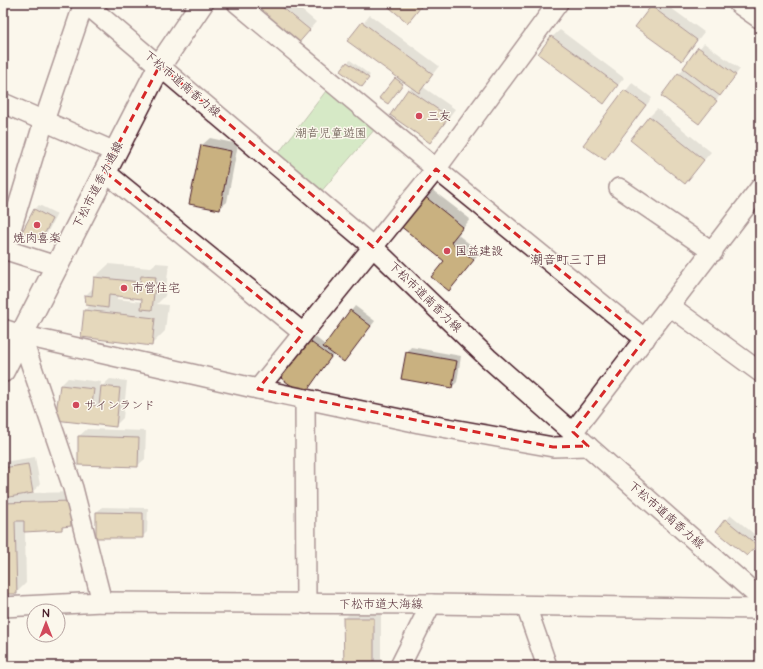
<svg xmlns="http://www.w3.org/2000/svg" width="763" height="669" font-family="'Architects Daughter','Klee One',sans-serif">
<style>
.green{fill:#a9d898;stroke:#7a7c62}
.shadow{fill:#0003;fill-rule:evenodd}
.building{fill:#c9b180;stroke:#4a1f2b}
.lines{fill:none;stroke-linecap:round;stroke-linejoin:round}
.minor-casing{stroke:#4a1f2b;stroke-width:22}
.tertiary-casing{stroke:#4a1f2b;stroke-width:25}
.minor{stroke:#fbf7ec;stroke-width:19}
.tertiary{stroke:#fbf7ec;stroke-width:22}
.marked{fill:none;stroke:#d62828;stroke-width:3;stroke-dasharray:8 5;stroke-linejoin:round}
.poi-dot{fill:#d1495b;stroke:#fbf7ec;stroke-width:1.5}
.labels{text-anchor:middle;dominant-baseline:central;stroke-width:3;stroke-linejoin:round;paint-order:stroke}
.street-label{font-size:12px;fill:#4a1f2b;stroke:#fbf7ec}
.poi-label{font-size:12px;fill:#4a1f2b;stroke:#fbf7ec;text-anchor:start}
.park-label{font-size:12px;fill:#66564c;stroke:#fbf7ec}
.neighbourhood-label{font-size:13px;fill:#4a1f2b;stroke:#fbf7ec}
</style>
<rect width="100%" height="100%" fill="#fbf7ec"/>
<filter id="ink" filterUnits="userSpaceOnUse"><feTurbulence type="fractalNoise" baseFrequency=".025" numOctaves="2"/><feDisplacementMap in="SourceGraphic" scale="8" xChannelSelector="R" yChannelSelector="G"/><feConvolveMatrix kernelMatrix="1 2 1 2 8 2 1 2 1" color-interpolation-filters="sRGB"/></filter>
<g filter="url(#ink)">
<path class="green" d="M329,87L375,129L319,194L277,155Z"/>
<g class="shadow">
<path d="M245,3H293L316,22L296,45Z"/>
<path d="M656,3H664L704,32L682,60L652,7Z"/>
<path d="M370,15L439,66L423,87L455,109L430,142L391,115L412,87L404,81L390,101L397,76L349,41Z"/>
<path d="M560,30L624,78L604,102L552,37Z"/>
<path d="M704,43L740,69L699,123L662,95Z"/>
<path d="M350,60L370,75L364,83L348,63Z"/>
<path d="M632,83L652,98L605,159L585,144Z"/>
<path d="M657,109L711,152L685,182L649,117Z"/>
<path d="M210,138L238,144L227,202L219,209L202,145Z"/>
<path d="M431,189L470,219L458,235L480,252L449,290L445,260L400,225Z"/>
<path d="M39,205L57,214L46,235L41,240L34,210Z"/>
<path d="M156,263L169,264L165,296L157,304L168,305L165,331L151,345L82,336L85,310L90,305L86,295L94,287L95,277L109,264L150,268ZM119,295L143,298V302L116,299Z"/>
<path d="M355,306L375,321L344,361L334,354L304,393L309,341L314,336L325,345Z"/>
<path d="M411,347L461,356L457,382L452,387L407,352Z"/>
<path d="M68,378L101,382L100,388L110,379L127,381L123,418L115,426L61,385Z"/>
<path d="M87,429L146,431L145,459L137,466L79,436Z"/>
<path d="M35,457L40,485L31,493L79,492L80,516L70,525H65L61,529L25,531L26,583L16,593H3V462Z"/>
<path d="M102,507L148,508L147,532L142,537L97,512Z"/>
<path d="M731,515L760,539L752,550L717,531Z"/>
<path d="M352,611H381V663L379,666H345L344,619Z"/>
</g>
<g class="building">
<path d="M243,3H277L310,30L296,46Z"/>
<path d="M384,3H424L408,23Z"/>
<path d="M651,6L697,40L682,61L635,27Z"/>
<path d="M362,22L433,74L419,93L347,41Z"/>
<path d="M551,36L618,85L604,104L538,54Z"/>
<path d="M698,47L736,75L720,96L683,68Z"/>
<path d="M347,62L369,78L362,87L340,71Z"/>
<path d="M678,73L717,101L699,124L661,96Z"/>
<path d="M395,78L403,84L388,104L379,98Z"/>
<path d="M408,89L449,117L430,143L390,115Z"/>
<path d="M624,90L646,105L605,160L583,145Z"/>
<path d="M649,116L704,160L685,184L630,140Z"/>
<path d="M201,145L231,151L220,210L189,204Z"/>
<path d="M423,195L463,227L451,242L474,260L449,291L431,277L444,261L399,225Z"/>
<path d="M34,209L52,219L41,241L22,232Z"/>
<path d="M141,276L156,277L152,310L141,309L142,299L109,295L108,308L86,305L85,295L92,296L94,277L140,282Z"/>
<path d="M84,310L155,318L152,346L81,337Z"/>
<path d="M350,310L371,326L344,362L323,347Z"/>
<path d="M308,340L331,357L304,395L281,378Z"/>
<path d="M406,352L457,361L452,388L401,379Z"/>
<path d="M60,385L94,389L92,405L99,406L101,386L120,388L116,427L55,420Z"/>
<path d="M78,436L139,438L138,467L78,465Z"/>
<path d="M28,464L33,493L3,498V468Z"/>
<path d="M70,501L71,526L62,527V530L24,532V521H15L17,594H3V503Z"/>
<path d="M96,512L143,513V538H96Z"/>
<path d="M725,519L757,545L747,556L716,531Z"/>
<path d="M343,618H374V666H344Z"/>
</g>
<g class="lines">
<defs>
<g id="minor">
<path d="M85,3L373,247L488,358L760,598"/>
<path d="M237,3L436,169L645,339"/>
<path d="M3,103L115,152"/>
<path d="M104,171L303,333"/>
<path d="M619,188L713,252"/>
<path d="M3,249L56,266"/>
<path d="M5,249L44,121L84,3"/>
<path d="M670,306L760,372"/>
<path d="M3,329L21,335L258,389L419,423L553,447L588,446"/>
<path d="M21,335L73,488L102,602"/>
<path d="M258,389L436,169L558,3"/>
<path d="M305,399L306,604"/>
<path d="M573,432L760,188"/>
<path d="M526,606L547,666"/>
<path d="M3,607L102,602L431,604L760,609"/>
<path d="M400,666L431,604"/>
</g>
<g id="tertiary">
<path d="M740,3L760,17"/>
<path d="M3,371L160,65L202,3"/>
</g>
</defs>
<use href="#minor" class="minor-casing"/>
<use href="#tertiary" class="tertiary-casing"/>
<use href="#minor" class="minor"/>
<use href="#tertiary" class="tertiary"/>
</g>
</g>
<path d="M0 0H763V669H0ZM160,65L373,247L436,169L645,339L573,432L588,446L553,447L258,389L303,333L104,171Z" fill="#fbf7ec" fill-opacity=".55" fill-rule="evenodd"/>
<path class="marked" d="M160,65L373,247L436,169L645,339L573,432L588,446L553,447L258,389L303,333L104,171Z"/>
<g class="poi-dot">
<circle cx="419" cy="116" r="4"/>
<circle cx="37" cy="225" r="4"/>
<circle cx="447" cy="251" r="4"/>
<circle cx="124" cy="288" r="4"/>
<circle cx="76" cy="405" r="4"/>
</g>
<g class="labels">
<g class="street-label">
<text transform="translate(182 84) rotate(40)">下松市道南香力線</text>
<text transform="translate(98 185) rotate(-63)">下松市道香力通線</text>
<text transform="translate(425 297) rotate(44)">下松市道南香力線</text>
<text transform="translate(666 515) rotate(41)">下松市道南香力線</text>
<text x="381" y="604">下松市道大海線</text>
</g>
<g class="poi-label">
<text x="427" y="116">三友</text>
<text x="37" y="238" text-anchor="middle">焼肉喜楽</text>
<text x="455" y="251">国益建設</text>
<text x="132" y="288">市営住宅</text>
<text x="84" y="405">サインランド</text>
</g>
<g class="park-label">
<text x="331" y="133">潮音児童遊園</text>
</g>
<g class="neighbourhood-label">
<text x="569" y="260">潮音町三丁目</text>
</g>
</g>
<rect width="763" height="669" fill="none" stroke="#fbf7ec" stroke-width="16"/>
<rect x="8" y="8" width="747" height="653" fill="none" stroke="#4a1f2b" stroke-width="1.5" filter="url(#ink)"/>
<g transform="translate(46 623)"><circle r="19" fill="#fbf7ec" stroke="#b4a19f"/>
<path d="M0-3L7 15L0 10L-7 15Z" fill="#d1495b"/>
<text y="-6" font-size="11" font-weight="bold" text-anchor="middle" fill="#4a1f2b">N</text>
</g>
</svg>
